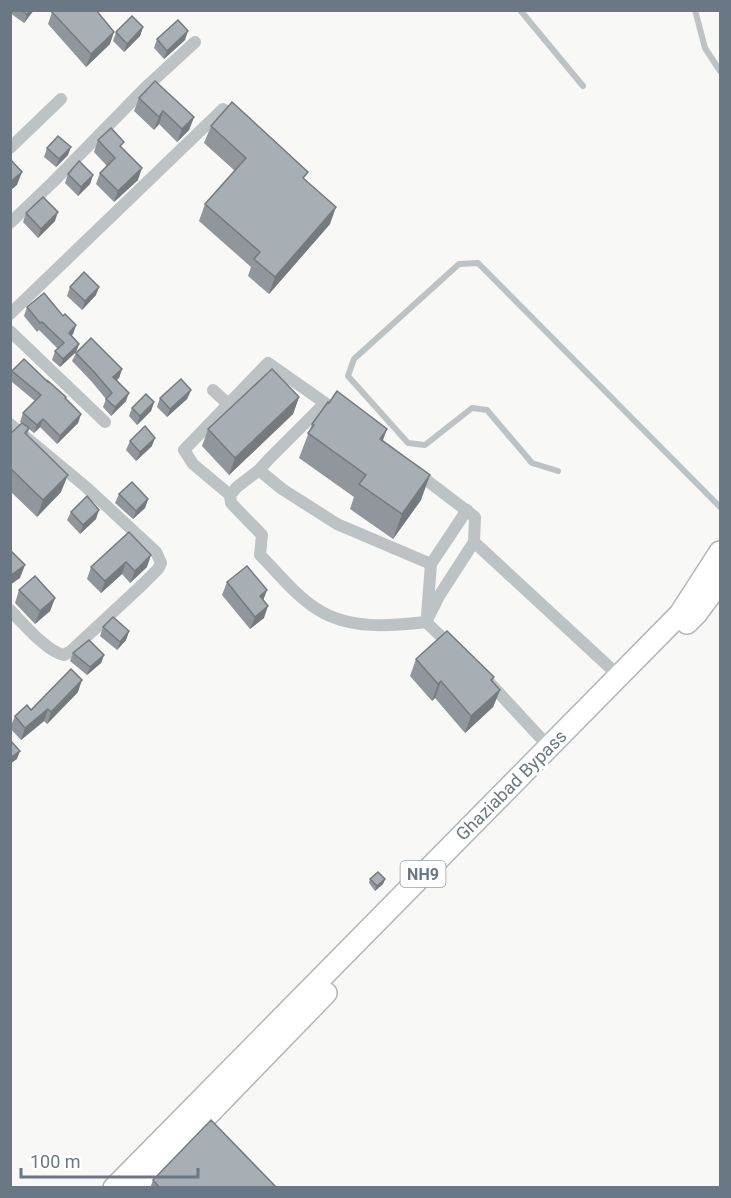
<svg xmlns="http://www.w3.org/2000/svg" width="731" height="1198" font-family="Roboto,sans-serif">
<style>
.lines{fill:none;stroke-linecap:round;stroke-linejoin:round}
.highway-casing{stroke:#b3b7ba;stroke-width:24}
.lane{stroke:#bdc2c5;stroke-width:6}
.street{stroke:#bdc2c5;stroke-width:12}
.highway{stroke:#fff;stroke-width:21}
.wall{fill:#90969b}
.shaded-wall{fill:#757a7e}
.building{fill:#a7afb4;stroke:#757a7e;stroke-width:1.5}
.labels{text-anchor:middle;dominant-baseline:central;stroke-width:6;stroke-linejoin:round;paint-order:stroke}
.shield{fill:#fff;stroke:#96a0a9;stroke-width:1.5}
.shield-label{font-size:16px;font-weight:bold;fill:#697884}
.street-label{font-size:18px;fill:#697884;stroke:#fff}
</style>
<rect width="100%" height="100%" fill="#f8f8f6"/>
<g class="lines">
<defs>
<g id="highway">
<path d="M687,623L696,614L720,582"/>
<path d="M114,1188L680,614L720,552"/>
<path d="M137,1188L326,993"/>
</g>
</defs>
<use href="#highway" class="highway-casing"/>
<g class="lane">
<path d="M520,10L583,86"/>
<path d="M695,10L705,48L720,71"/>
<path d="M558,471L532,463L487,410L472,408L425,445L408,443L348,376L354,359L459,264L478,263L720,507"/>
</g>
<g class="street">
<path d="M10,148L61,99"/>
<path d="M10,223L53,182L145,88L195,42"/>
<path d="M10,314L223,109"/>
<path d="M10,331L105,422"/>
<path d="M213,390L228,404"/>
<path d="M325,403L475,517L474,542L439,596L426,622C391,626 349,630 317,609C296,596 278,573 260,555L262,535L231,503L230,495L237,487L259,470L269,459Z"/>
<path d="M10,424L86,487L156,552L161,563L158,569L142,585L71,651L64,655C47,652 23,623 10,610"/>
<path d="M259,470L282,489L337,524L431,564L467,510"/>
<path d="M230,495L193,464L184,450L268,363L325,403"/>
<path d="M474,542L619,676"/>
<path d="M427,615L431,564"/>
<path d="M426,622L451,646"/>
<path d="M488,681L549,747"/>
</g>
<use href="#highway" class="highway"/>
</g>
<g class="wall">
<path d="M10,10H34L24,23L10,13Z"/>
<path d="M52,12L110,44L86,67L48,24Z"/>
<path d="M143,27L140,36L124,52L113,41L116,32Z"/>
<path d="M157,39L185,40L164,59L154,48Z"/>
<path d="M139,98L194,117L189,130L177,142L159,124L154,130L134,111Z"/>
<path d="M211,126L306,180L330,224L269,294L248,276L251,267L199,221L205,204L235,171L204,143Z"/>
<path d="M98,140L122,148L138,180L114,202L96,184L100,173L107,166L94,152Z"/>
<path d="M47,148L68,155L56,167L44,157Z"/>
<path d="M68,174L93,175L90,184L78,196L65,183Z"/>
<path d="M26,213L55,221L38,238L23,222Z"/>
<path d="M70,287L96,295L82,310L67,296Z"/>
<path d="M27,307L63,316L76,325L73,334L71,336L79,344L76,352L60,367L52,360L55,351L58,349L39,330L37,332L24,316Z"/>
<path d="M76,353L122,369L119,378L116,380L126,401L111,416L103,407L106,399L92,382L72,361Z"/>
<path d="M12,371L66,398L81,414L78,423L57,444L40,427L34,433L29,429L27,435L61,492L37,517L10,491V434L22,423L20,422L23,413L35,401L12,382L10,386V375Z"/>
<path d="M191,390L187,399L167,417L157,407L160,398Z"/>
<path d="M299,397L293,414L229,475L202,446L208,429Z"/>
<path d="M154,402L151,411L137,425L129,416L132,408Z"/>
<path d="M312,424L383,441L421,500L393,539L350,509L354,497L299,458Z"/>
<path d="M130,441L152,446L136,461L126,450Z"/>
<path d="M119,494L148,499L145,508L133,519L115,503Z"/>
<path d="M71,512L96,519L80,534L67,520Z"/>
<path d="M129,532L147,567L130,583L122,574L101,593L87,579L91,567Z"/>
<path d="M227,582L267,590L263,600L264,618L250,629L222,595Z"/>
<path d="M19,590L55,598L50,611L35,624L15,603Z"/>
<path d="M103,627L129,631L126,640L117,650L100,636Z"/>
<path d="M73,653L104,655L101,663L87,675L70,661Z"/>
<path d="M416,659L494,677L492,682L500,690L493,707L465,733L435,698L432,701L410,676Z"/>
<path d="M78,692L47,724L44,721L21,740L10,728L15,716Z"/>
<path d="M370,879H385L383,884L375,891L369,883Z"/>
<path d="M153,1180L277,1188H150Z"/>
</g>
<g class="shaded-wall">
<path d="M30,10H34L24,23L27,15Z"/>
<path d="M143,27L140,36L124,52L127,44Z"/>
<path d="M188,31L185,40L164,59L167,51Z"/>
<path d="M114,32L110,44L86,67L91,54Z"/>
<path d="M163,111L159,124L154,130L159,117Z"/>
<path d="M194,117L189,130L177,142L182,129Z"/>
<path d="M71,147L68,155L56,167L59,159Z"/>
<path d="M142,168L138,180L114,202L118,191Z"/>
<path d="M22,172L17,185L10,191V182Z"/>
<path d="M93,175L90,184L78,196L81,187Z"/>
<path d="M336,207L330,224L269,294L275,277Z"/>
<path d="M58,212L55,221L38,238L41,229Z"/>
<path d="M99,287L96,295L82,310L85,301Z"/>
<path d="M76,325L73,334L65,341L69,333Z"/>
<path d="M79,344L76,352L60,367L63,359Z"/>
<path d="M122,369L119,378L110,386L113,377Z"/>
<path d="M191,390L187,399L167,417L170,409Z"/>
<path d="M129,393L126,401L111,416L115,407Z"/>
<path d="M299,397L293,414L229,475L235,458Z"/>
<path d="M154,402L151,411L137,425L140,416Z"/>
<path d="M81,414L78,423L57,444L60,436Z"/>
<path d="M43,419L40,427L34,433L37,425Z"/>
<path d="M387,429L378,454L380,439Z"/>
<path d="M155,438L152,446L136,461L140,452Z"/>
<path d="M68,475L61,492L37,517L43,500Z"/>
<path d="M430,475L421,500L393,539L402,514Z"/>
<path d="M148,499L145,508L133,519L136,511Z"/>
<path d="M99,510L96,519L80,534L83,525Z"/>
<path d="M151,555L147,567L130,583L135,571Z"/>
<path d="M126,562L122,574L101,593L105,581Z"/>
<path d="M25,565L20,578L10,585V576Z"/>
<path d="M267,590L262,603L260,596Z"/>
<path d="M55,598L50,611L35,624L40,611Z"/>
<path d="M268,606L264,618L250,629L255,617Z"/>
<path d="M129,631L126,640L117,650L120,642Z"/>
<path d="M104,655L101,663L87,675L90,667Z"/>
<path d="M82,680L78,692L47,724L51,712Z"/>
<path d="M441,681L435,698L432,701L438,684Z"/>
<path d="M500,690L493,707L465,733L471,716Z"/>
<path d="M48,709L44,721L21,740L25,728Z"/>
<path d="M20,751L17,759L10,764V758Z"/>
<path d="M385,879L383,884L375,891L377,886Z"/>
</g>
<g class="building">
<path d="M22,10H30L27,15Z"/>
<path d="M54,10H96L114,32L91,54L52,12Z"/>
<path d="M132,16L143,27L127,44L116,32Z"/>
<path d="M178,20L188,31L167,51L157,39Z"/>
<path d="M155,81L194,117L182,129L163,111L159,117L139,98Z"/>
<path d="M232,102L308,172L303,178L336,207L275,277L254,259L260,252L205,204L246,158L211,126Z"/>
<path d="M111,128L124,142L120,146L142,168L118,191L100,173L115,158L98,140Z"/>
<path d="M58,136L71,147L59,159L47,148Z"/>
<path d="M10,159L22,172L10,182Z"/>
<path d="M79,161L93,175L81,187L68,174Z"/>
<path d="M43,197L58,212L41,229L26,213Z"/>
<path d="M84,272L99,287L85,301L70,287Z"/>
<path d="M44,293L63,316L65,314L76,325L69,333L79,344L63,359L55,351L64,343L42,322L40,323L27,307Z"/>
<path d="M91,338L122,369L113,377L129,393L115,407L106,399L112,393L95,373L76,353Z"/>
<path d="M24,359L48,382V381L66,397L65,398L81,414L60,436L43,419L37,425L23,413L41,395L12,371Z"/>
<path d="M272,369L299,397L235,458L208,429Z"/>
<path d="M181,379L191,390L170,409L160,398Z"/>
<path d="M337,391L387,429L380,439L430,475L402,514L359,484L366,475L308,433L314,425L312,424L328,402L329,403Z"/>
<path d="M146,394L154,402L140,416L132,408Z"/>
<path d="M22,423L29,428L25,433L68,475L43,500L10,468V434Z"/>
<path d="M145,426L155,438L140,452L130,441Z"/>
<path d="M132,482L148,499L136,511L119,494Z"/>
<path d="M87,496L99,510L83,525L71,512Z"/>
<path d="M129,532L151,555L135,571L126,562L105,581L91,567Z"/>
<path d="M10,550L25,565L10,576Z"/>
<path d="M247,566L267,590L260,596L268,606L255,617L227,582Z"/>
<path d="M35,576L55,598L40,611L19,590Z"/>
<path d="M113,617L129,631L120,642L103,627Z"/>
<path d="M447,631L494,677L491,680L500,690L471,716L441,681L438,684L416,659Z"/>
<path d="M89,640L104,655L90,667L73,653Z"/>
<path d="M71,669L82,680L51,712L48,709L25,728L15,716L27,705L31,710Z"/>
<path d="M10,740L20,751L10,758Z"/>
<path d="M378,872L385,879L377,886L370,879Z"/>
<path d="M211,1120L277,1188H160L153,1180Z"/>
</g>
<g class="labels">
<rect class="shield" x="400.5" y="861" width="45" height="26" rx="4.5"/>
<g class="shield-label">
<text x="423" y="874">NH9</text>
</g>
<g class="street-label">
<text transform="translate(511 785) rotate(-45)">Ghaziabad Bypass</text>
</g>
</g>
<rect width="731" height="1198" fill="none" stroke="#697884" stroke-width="24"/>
<path d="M21 1168v9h177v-9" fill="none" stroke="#697884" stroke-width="3"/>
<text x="30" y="1168" font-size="18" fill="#697884" stroke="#ffffff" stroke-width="4.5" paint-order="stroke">100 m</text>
</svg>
